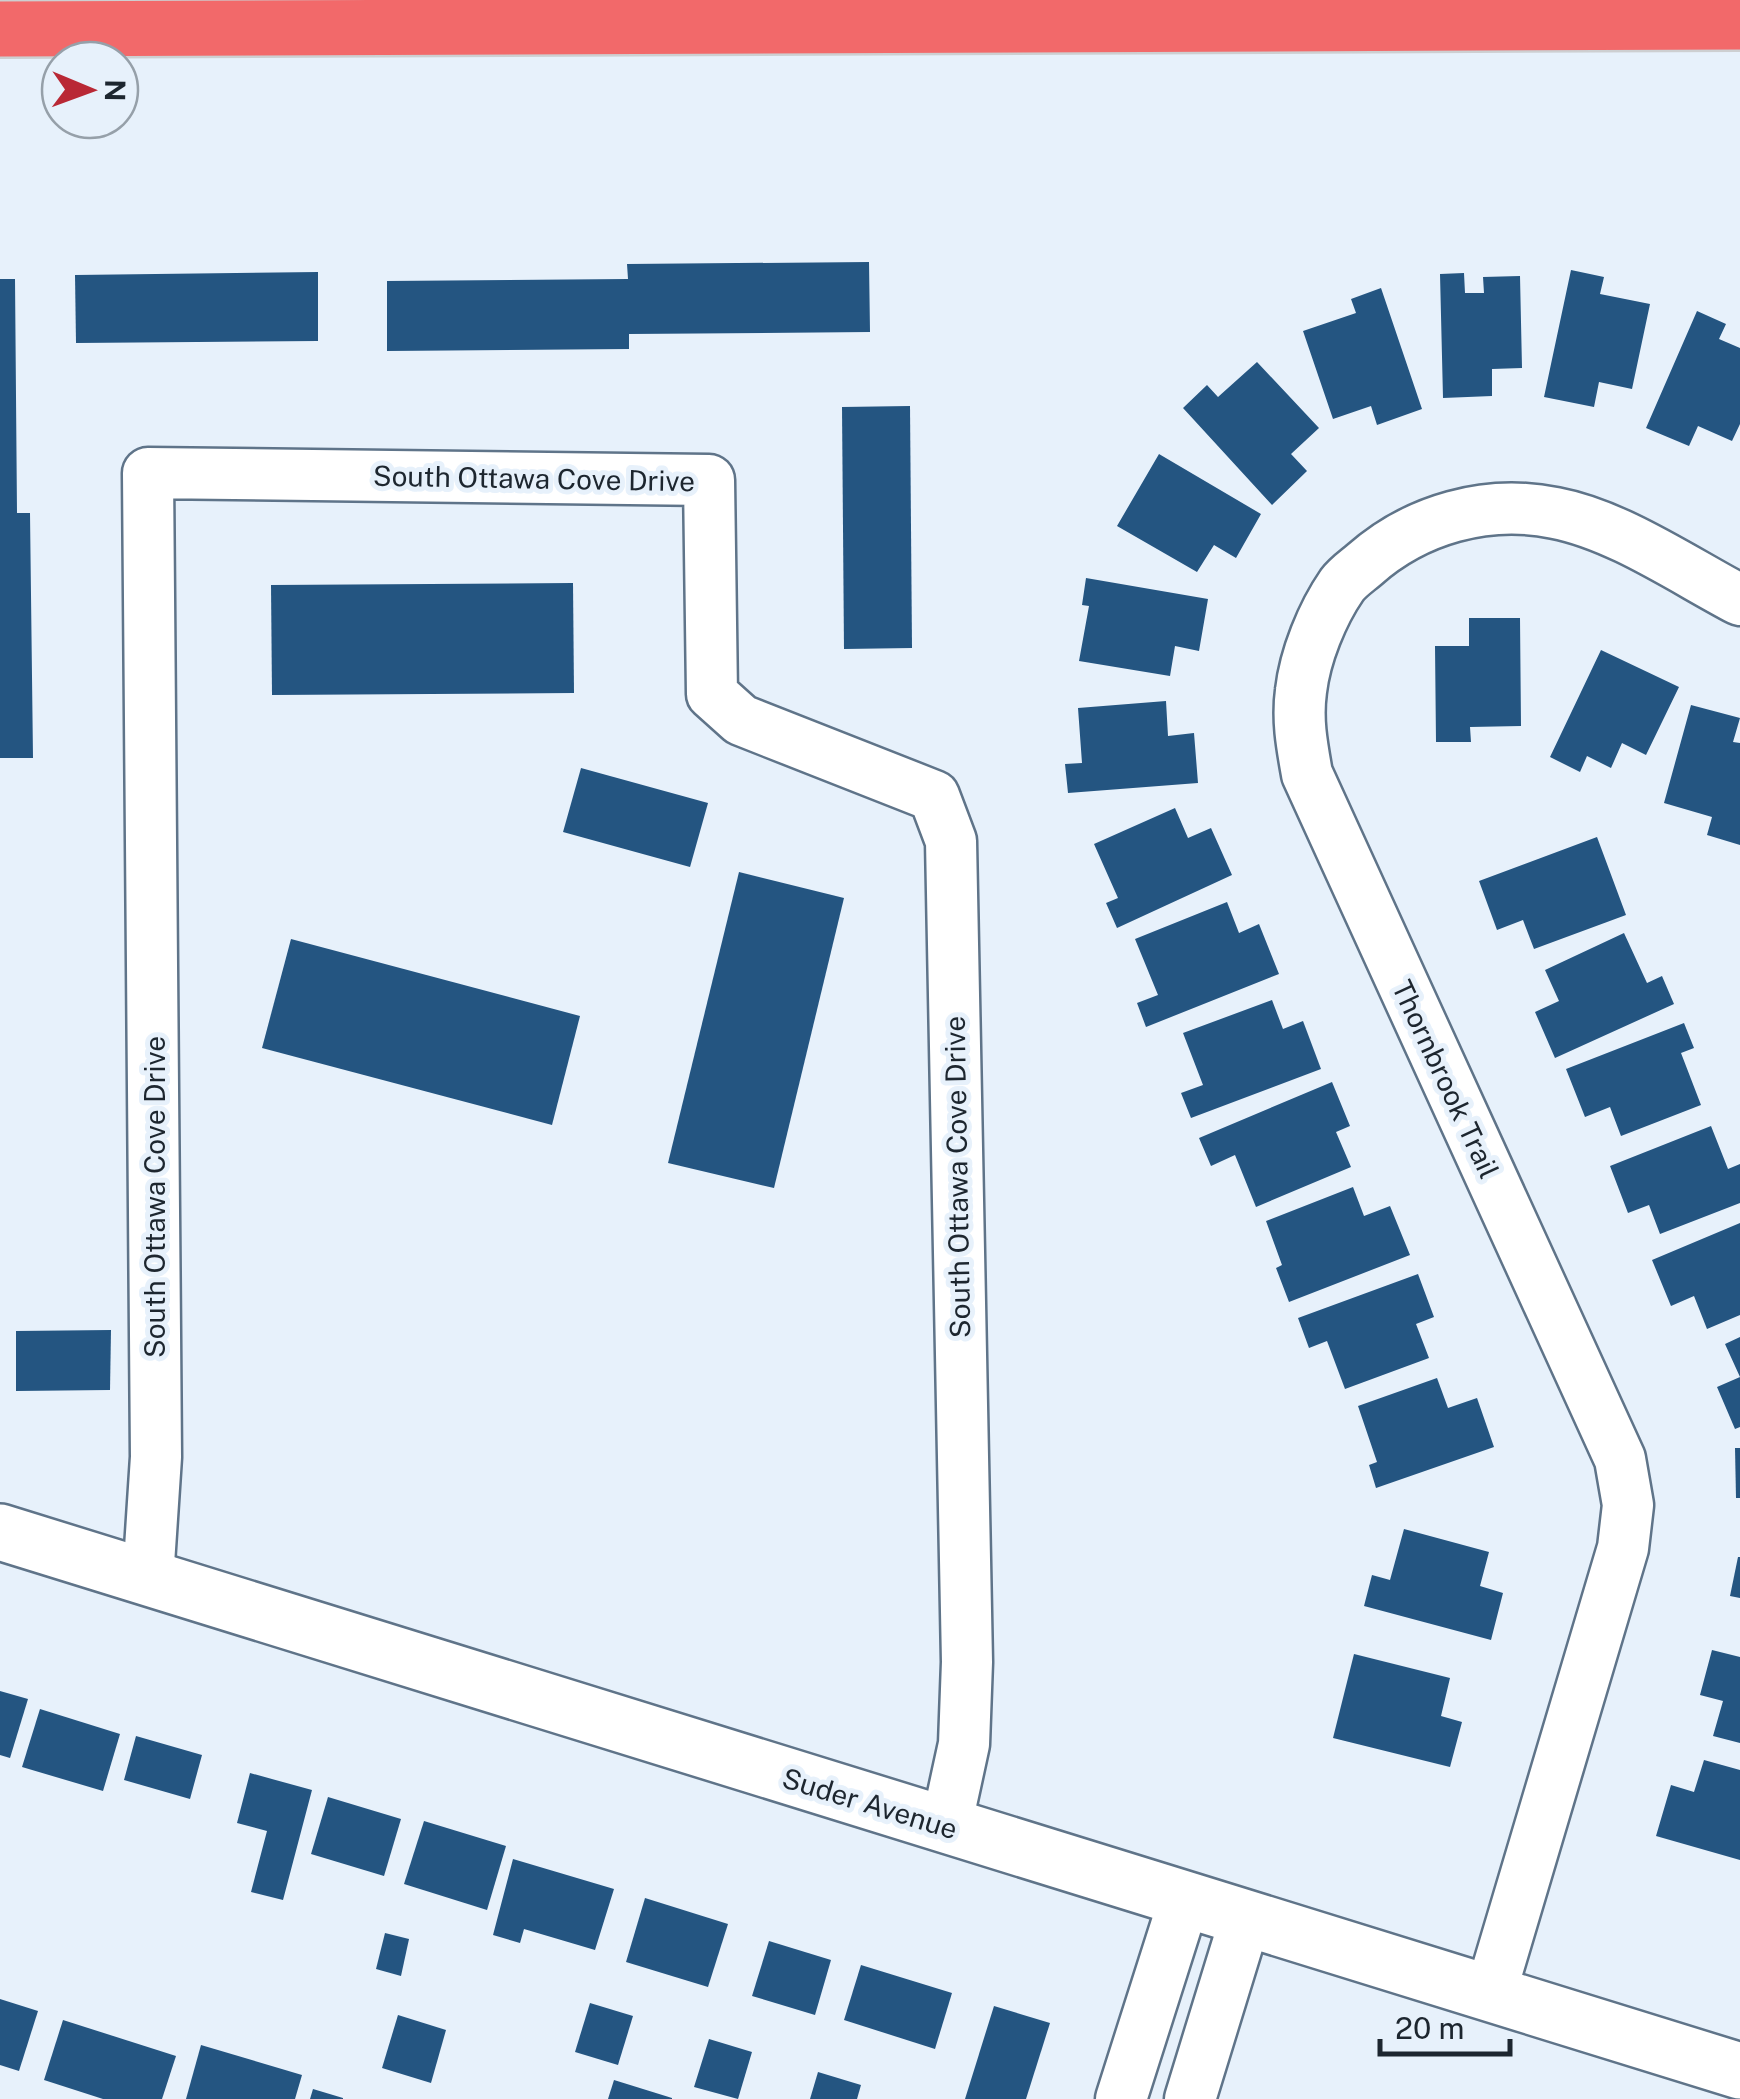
<svg xmlns="http://www.w3.org/2000/svg" width="1740" height="2099" font-family="'Public Sans',sans-serif">
<style>
.building{fill:#245581}
.lines{fill:none;stroke-linecap:round;stroke-linejoin:round}
.minor-casing{stroke:#5f7489;stroke-width:55}
.tertiary-casing{stroke:#5f7489;stroke-width:60}
.motorway-casing{stroke:#cdcfd1;stroke-width:60}
.minor{stroke:#fff;stroke-width:50}
.tertiary{stroke:#fff;stroke-width:55}
.motorway{stroke:#f2696a;stroke-width:55}
.labels{text-anchor:middle;dominant-baseline:central;stroke-width:10;stroke-linejoin:round;paint-order:stroke}
.street-label{font-size:28px;fill:#1d262f;stroke:#e7f1fb}
</style>
<rect width="100%" height="100%" fill="#e7f1fb"/>
<g class="building">
<path d="M869,262L870,332L629,334V349L387,351V281L628,279L627,264Z"/>
<path d="M1571,270L1604,277L1600,294L1650,304L1632,389L1599,382L1594,407L1544,397Z"/>
<path d="M318,272V341L76,343L75,275Z"/>
<path d="M1464,273L1465,293H1484L1483,277L1520,276L1522,368L1492,369V396L1443,398L1440,274Z"/>
<path d="M0,279H15L17,513H30L33,758H0Z"/>
<path d="M1381,288L1422,409L1377,425L1371,406L1333,419L1303,331L1356,313L1351,299Z"/>
<path d="M1697,311L1726,324L1719,339L1740,348V424L1732,441L1698,426L1689,446L1646,428Z"/>
<path d="M1257,362L1319,428L1291,454L1307,471L1272,505L1183,408L1207,385L1218,397Z"/>
<path d="M910,406L912,648L844,649L842,407Z"/>
<path d="M1159,454L1261,514L1236,558L1214,545L1197,572L1117,526Z"/>
<path d="M1086,578L1208,599L1199,651L1175,646L1170,676L1079,661L1089,606L1082,605Z"/>
<path d="M573,583L574,693L272,695L271,585Z"/>
<path d="M1469,618H1520L1521,726L1470,727L1471,742H1436L1435,646H1469Z"/>
<path d="M1601,650L1679,687L1646,755L1622,743L1611,768L1587,756L1580,772L1550,757Z"/>
<path d="M1166,701L1168,736L1194,733L1198,783L1068,793L1065,764L1082,763L1078,708Z"/>
<path d="M1691,705L1740,718L1733,742L1740,743V845L1707,835L1712,817L1664,803Z"/>
<path d="M581,768L708,803L690,867L563,832Z"/>
<path d="M1175,808L1188,838L1211,828L1232,875L1117,928L1106,903L1118,898L1094,844Z"/>
<path d="M1597,837L1626,915L1534,949L1523,920L1497,930L1479,881Z"/>
<path d="M739,872L844,898L774,1188L668,1163Z"/>
<path d="M1227,902L1239,933L1259,924L1279,974L1146,1027L1137,1003L1158,995L1135,939Z"/>
<path d="M1624,933L1647,983L1662,976L1674,1004L1555,1058L1535,1012L1559,1001L1545,970Z"/>
<path d="M291,939L580,1016L552,1125L262,1048Z"/>
<path d="M1272,1000L1283,1029L1303,1021L1321,1069L1191,1118L1181,1093L1203,1085L1183,1033Z"/>
<path d="M1684,1023L1694,1048L1681,1053L1701,1105L1621,1136L1610,1107L1585,1117L1566,1069Z"/>
<path d="M1332,1082L1350,1126L1336,1132L1351,1167L1256,1207L1235,1155L1211,1166L1199,1138Z"/>
<path d="M1711,1126L1728,1169L1740,1164V1203L1660,1234L1649,1205L1628,1213L1610,1166Z"/>
<path d="M1353,1187L1364,1216L1390,1206L1410,1255L1289,1302L1276,1268L1282,1265L1266,1221Z"/>
<path d="M1740,1223V1315L1707,1329L1694,1296L1671,1306L1652,1260Z"/>
<path d="M1418,1274L1434,1317L1416,1324L1429,1358L1345,1389L1327,1341L1309,1348L1298,1318Z"/>
<path d="M111,1330L110,1390L16,1391V1331Z"/>
<path d="M1740,1337V1427L1735,1429L1717,1387L1740,1377L1725,1344Z"/>
<path d="M1437,1378L1448,1408L1477,1398L1494,1447L1376,1488L1369,1465L1377,1462L1358,1406Z"/>
<path d="M1735,1448H1740V1498H1736Z"/>
<path d="M1404,1529L1489,1552L1480,1586L1503,1593L1491,1640L1364,1606L1372,1575L1390,1580Z"/>
<path d="M1738,1557H1740V1598L1730,1596Z"/>
<path d="M1712,1650L1740,1657V1743L1713,1736L1723,1701L1700,1695Z"/>
<path d="M1354,1654L1450,1678L1441,1716L1462,1722L1450,1767L1333,1738Z"/>
<path d="M0,1691L28,1699L10,1758L0,1755Z"/>
<path d="M40,1709L120,1734L103,1791L22,1767Z"/>
<path d="M136,1736L202,1755L190,1799L124,1780Z"/>
<path d="M1704,1760L1740,1770V1860L1656,1836L1671,1785L1694,1792Z"/>
<path d="M250,1773L312,1790L283,1900L251,1892L267,1831L237,1823Z"/>
<path d="M328,1797L401,1819L384,1876L311,1854Z"/>
<path d="M424,1821L506,1846L487,1910L404,1884Z"/>
<path d="M513,1859L614,1889L595,1950L524,1929L520,1943L493,1935Z"/>
<path d="M645,1898L728,1924L708,1987L626,1962Z"/>
<path d="M385,1933L409,1939L401,1976L376,1969Z"/>
<path d="M769,1941L831,1960L815,2015L752,1996Z"/>
<path d="M861,1965L952,1993L935,2049L844,2020Z"/>
<path d="M0,1999L38,2011L19,2071L0,2065Z"/>
<path d="M590,2003L633,2016L618,2065L575,2052Z"/>
<path d="M994,2006L1050,2023L1026,2099H965Z"/>
<path d="M398,2015L446,2030L431,2083L382,2068Z"/>
<path d="M63,2020L176,2056L162,2099H103L44,2080Z"/>
<path d="M709,2039L752,2052L738,2099L694,2087Z"/>
<path d="M201,2045L302,2075L295,2099H186Z"/>
<path d="M818,2072L861,2085L857,2099H810Z"/>
<path d="M614,2080L672,2098V2099H608Z"/>
<path d="M313,2089L343,2098V2099H310Z"/>
</g>
<g class="lines">
<defs>
<g id="minor">
<path d="M148,1579L156,1457L148,473L709,480L712,694L741,720L934,796L951,841L967,1662L964,1744L946,1827"/>
<path d="M1490,1995L1623,1548L1628,1505L1620,1459L1307,774C1302,746 1297,720 1301,691C1305,656 1322,614 1342,585C1348,577 1357,571 1364,565C1416,519 1487,499 1555,513C1618,525 1683,570 1740,600"/>
<path d="M1121,2099L1184,1901"/>
<path d="M1190,2099L1245,1920"/>
</g>
<path id="tertiary" d="M0,1532L1740,2071"/>
<path id="motorway" d="M0,29L1740,22"/>
</defs>
<use href="#minor" class="minor-casing"/>
<use href="#tertiary" class="tertiary-casing"/>
<use href="#motorway" class="motorway-casing"/>
<use href="#minor" class="minor"/>
<use href="#tertiary" class="tertiary"/>
<use href="#motorway" class="motorway"/>
</g>
<g class="labels">
<g class="street-label">
<text transform="translate(534 478) rotate(1)">South Ottawa Cove Drive</text>
<text transform="translate(1446 1079) rotate(65)">Thornbrook Trail</text>
<text transform="translate(957 1177) rotate(-91)">South Ottawa Cove Drive</text>
<text transform="translate(154 1197) rotate(-90)">South Ottawa Cove Drive</text>
<text transform="translate(870 1803) rotate(17)">Suder Avenue</text>
</g>
</g>
<g transform="translate(90 90) rotate(91)"><circle r="48" fill="#e7f1fb" stroke="#96a0a9" stroke-width="2.5"/>
<path d="M0-8L18 38L0 25L-18 38Z" fill="#b92835"/>
<text y="-15" font-size="28" font-weight="bold" text-anchor="middle" fill="#1d262f">N</text>
</g>
<path d="M1380 2039v15h130v-15" fill="none" stroke="#1d262f" stroke-width="5"/>
<text x="1395" y="2039" font-size="30" fill="#1d262f" stroke="#e7f1fb" stroke-width="8" paint-order="stroke">20 m</text>
</svg>
